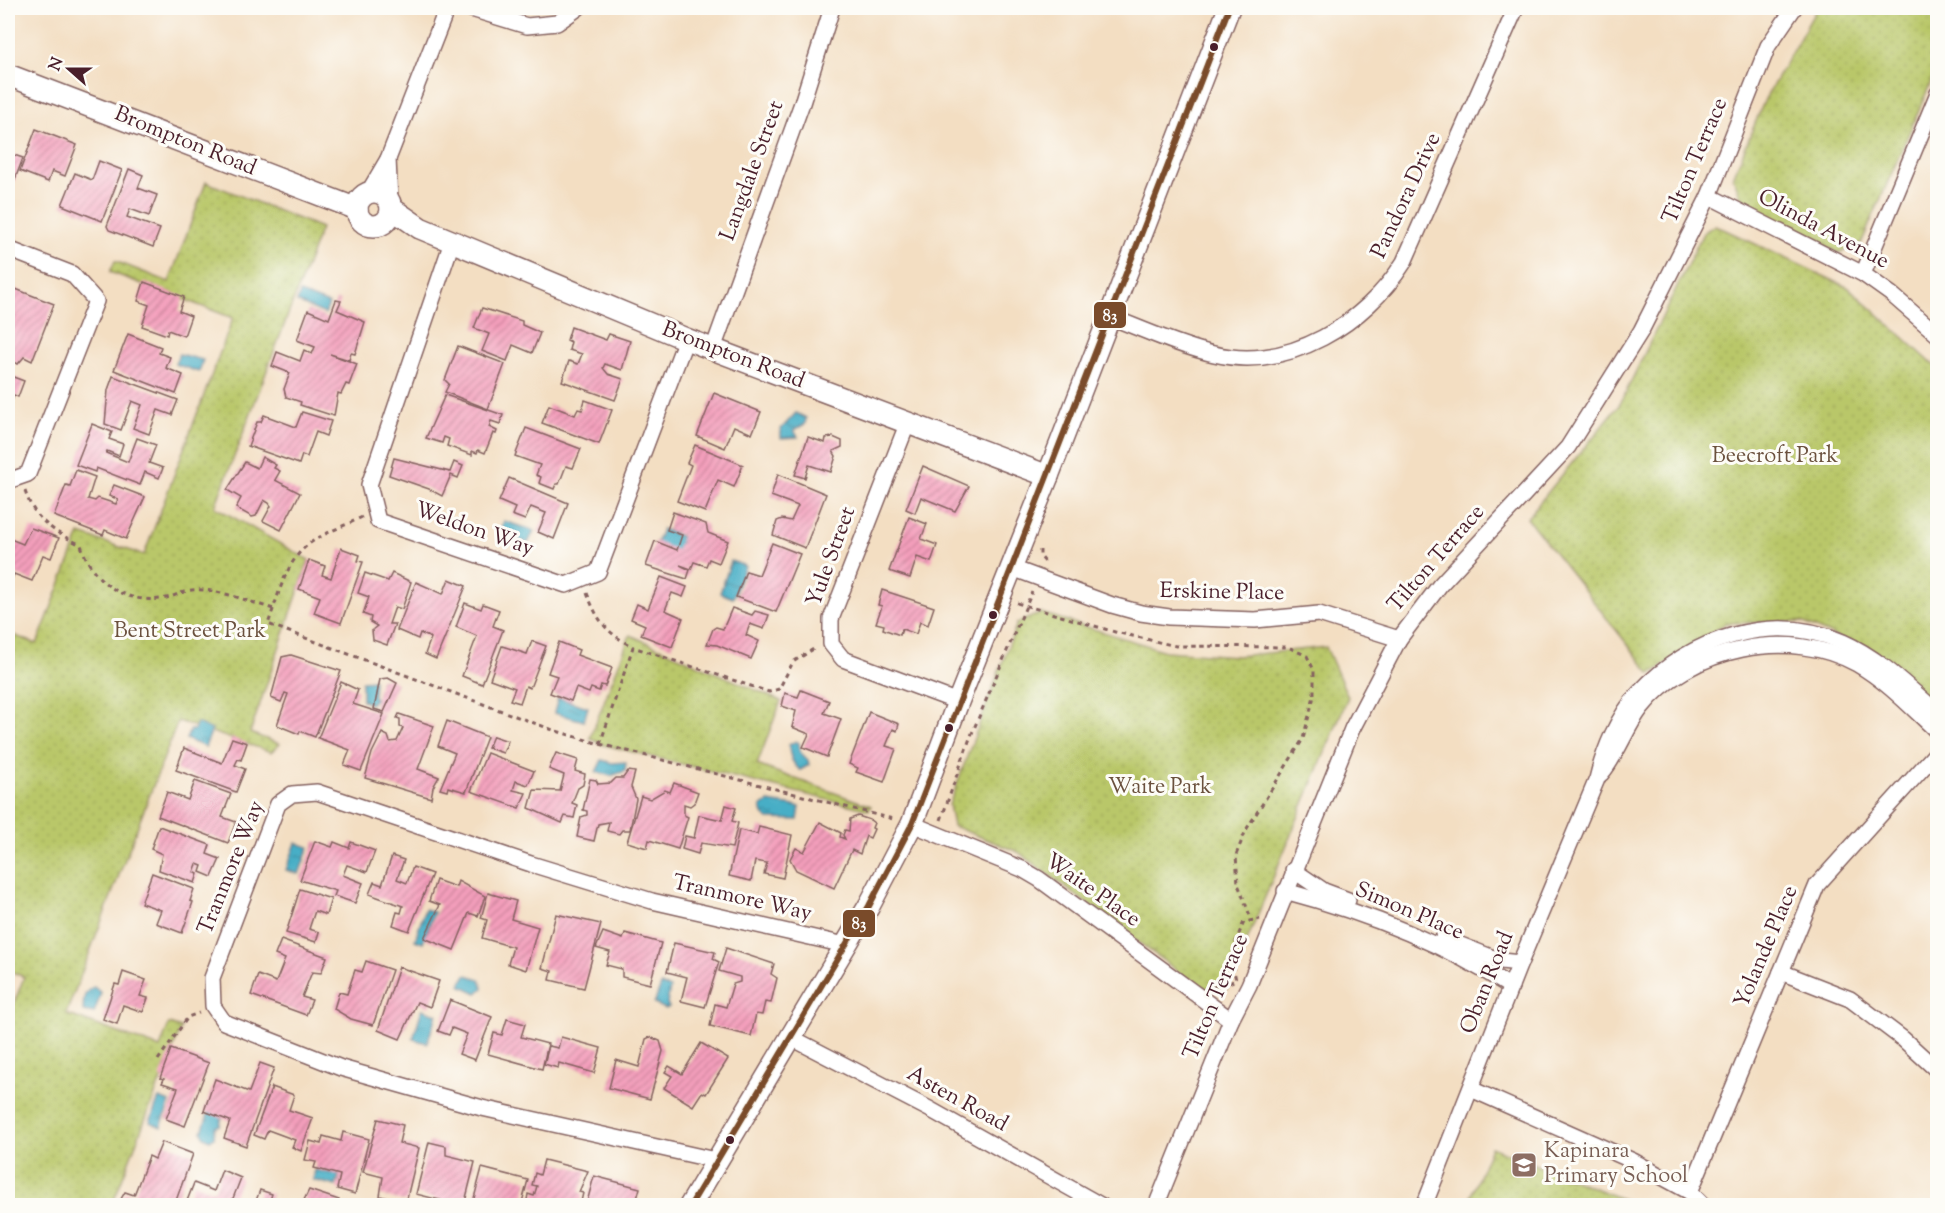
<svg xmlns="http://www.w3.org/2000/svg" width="1945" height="1213" font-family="'Sorts Mill Goudy',serif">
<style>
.park{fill:url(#park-dots);stroke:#82734a;stroke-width:1.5}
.water{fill:url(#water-ripples);stroke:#486678;stroke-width:1.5}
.building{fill:url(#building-hatch)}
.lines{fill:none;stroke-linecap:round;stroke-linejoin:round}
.street-casing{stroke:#856260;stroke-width:18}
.secondary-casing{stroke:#856260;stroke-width:24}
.path{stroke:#856260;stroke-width:3;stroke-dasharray:4.5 4.5;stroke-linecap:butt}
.street{stroke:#fff;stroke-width:15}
.secondary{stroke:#fff;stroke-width:21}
.bus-1-casing{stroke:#fdfcf7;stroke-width:10}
.bus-1{stroke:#7a4b2a;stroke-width:6}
.bus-dot{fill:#4a1f2b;stroke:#fdfcf7;stroke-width:2}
.labels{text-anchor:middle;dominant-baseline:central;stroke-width:6;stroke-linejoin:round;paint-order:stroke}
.street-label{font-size:22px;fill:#4a1f2b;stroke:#fdfcf7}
.park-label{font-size:22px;fill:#6b513e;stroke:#fdfcf7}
.education-label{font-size:22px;fill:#785e54;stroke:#fdfcf7;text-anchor:start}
.line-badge{stroke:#fdfcf7;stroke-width:2}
.badge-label{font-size:16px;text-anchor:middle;font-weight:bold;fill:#fff}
</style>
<defs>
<pattern id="park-dots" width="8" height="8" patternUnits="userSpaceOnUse" patternTransform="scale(1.5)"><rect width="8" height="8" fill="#b9c769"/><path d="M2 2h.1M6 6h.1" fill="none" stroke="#a1aa5b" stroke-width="1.8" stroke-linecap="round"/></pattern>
<pattern id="water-ripples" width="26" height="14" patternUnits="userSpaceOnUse" patternTransform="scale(1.5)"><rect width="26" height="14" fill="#47aec6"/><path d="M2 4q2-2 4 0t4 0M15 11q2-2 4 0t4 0" fill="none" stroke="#3d8da1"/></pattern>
<pattern id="building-hatch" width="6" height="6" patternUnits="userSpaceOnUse" patternTransform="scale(1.5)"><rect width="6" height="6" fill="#f49fbc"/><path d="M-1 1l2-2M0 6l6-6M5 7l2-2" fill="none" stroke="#c88199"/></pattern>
</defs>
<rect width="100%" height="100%" fill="#fdfcf7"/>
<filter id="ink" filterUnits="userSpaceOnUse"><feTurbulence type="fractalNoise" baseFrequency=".0167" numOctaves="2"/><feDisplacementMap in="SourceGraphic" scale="12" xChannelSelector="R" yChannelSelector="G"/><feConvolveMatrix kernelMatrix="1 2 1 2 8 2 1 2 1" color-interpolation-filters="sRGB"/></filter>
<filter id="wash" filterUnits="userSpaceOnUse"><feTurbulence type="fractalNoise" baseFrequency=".008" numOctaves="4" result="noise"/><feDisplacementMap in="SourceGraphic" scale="24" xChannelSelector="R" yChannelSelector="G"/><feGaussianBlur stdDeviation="1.35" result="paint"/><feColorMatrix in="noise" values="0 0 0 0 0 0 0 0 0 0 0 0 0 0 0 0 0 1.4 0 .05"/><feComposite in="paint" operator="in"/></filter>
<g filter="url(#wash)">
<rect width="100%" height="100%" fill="#f3dec2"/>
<g class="park">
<path d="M1817,8H1937V68L1861,244L1838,253L1744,205L1733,177L1765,99Z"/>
<path d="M206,182L321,228L215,507L309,560L250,733L280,744L271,752L178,721L66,1014L160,1048L169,1024L181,1028L112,1205H8V1019L24,977L8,970V633L37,644L80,534L144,555L233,318L110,272L115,261L169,282Z"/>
<path d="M1715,225L1849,288L1937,368V714L1870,652L1802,622L1726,623L1651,674L1527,518L1620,404L1703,233Z"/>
<path d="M1041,613L1165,651L1237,656L1326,647L1348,697L1227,989L1200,988L1018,852L953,826L949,805L1017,623Z"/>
<path d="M630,635L781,701L757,765L871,806L869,810L600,744L590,738Z"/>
<path d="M1491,1147L1637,1205H1467Z"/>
</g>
<g class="water">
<path d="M300,293L329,304L325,314L297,302Z"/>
<path d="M179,354L203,360L199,372L175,364Z"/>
<path d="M796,413L806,418L805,424L794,430L798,437L781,438V429Z"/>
<path d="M504,521L534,531L528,543L500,533Z"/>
<path d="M662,529L682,537L677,552L656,544Z"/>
<path d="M731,561L745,566L733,598L720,593Z"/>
<path d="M374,680L373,697L376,698L370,704L362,700V681Z"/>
<path d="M558,698L588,707L584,721L554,713Z"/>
<path d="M197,723L212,730L205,747L186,739L190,730H194Z"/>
<path d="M796,741L799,743L800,752L808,760L809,765L800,770C792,764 789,754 789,745Z"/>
<path d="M602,760L612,763L626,762L625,771L611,776L596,772Z"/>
<path d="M768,802L800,807L798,820L768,819L763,814L761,807Z"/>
<path d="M296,843L309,847L299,874L286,870Z"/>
<path d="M425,909L434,912L423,943L415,940Z"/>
<path d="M466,975L480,979L483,988L477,993L460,985Z"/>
<path d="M661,985L670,988L667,1004L669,1007L666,1009L654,1004Z"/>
<path d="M94,987L101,993L94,1013L83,1011C84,1000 82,992 94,987Z"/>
<path d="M422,1009L437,1014L427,1043L413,1039Z"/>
<path d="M159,1098L170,1102L161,1127L150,1122Z"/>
<path d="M209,1112L222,1117L220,1125L215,1127L214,1137L210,1140L204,1137L202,1131Z"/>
<path d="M315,1170L339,1175L336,1186L313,1180Z"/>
</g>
<g id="blocks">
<g class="building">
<path d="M36,129L77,145L65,176L52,171L48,182L20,171Z"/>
<path d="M8,153L23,158L14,182L8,180Z"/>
<path d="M99,161L122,170L102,221L62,205L75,173L92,180Z"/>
<path d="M129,169L143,175L138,188L157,195L149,216L130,209L127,217L160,229L153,247L109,230L107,226Z"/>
<path d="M144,282L184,297L179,311L191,316L184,336L168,330L167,335L142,326L149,305L138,301Z"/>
<path d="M8,286L54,304L32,361L24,357L18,364L8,359Z"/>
<path d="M336,300L341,301L337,310L365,322L355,354L351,353L349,360L330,354L357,364L349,385L346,384L341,394L338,393L334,416L300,405L301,402L286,397L284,389L290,373L272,366L277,352L300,361L304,350L312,354L315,347L297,340L308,310L329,319Z"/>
<path d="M482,308L522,321V325L540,333L532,353L513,345L507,361L482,351L489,334L474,328Z"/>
<path d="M571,327L606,340L609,334L630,341L622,370L605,364L603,368L608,374L623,379L615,400L562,381L569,361L578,364L582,354L569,350L571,342L567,340Z"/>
<path d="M128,334L161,347L159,353L170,357L166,368L183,375L176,394L114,370Z"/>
<path d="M458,346L505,364L488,409L445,392L449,384L445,380Z"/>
<path d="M8,375L24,381L18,397L14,395L8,413Z"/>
<path d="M113,376L178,400L172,415L158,410L149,434L133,428L142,405L132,401L121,430L105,424L108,390Z"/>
<path d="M714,393L761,412L752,434L734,426L725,448L697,436Z"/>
<path d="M445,395L503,415L500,424L491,421L489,427L497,431L496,434L493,433L485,453L478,450L477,453L472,451V455L447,446L449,439L444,437L442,443L426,438Z"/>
<path d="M585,400L612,410L599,444L542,423L549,405L575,415L578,409L582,410Z"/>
<path d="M302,412L331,421L326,436L316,432L307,457L302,455L299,464L248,446L257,422H261L264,415L296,427Z"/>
<path d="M92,424L112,432L109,439L123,444L119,456L107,451L106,453L128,462L137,438L156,445L149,463L163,468L159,478L145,472L140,485L96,468L95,472L76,465Z"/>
<path d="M526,428L581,449L573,468L566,466L559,484H556L554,489L539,483L541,477L536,475L540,465L515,456Z"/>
<path d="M808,437L825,443L826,438L833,437L842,441V447L833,451L836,456L831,472L809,465L805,478L795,475Z"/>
<path d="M695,445L743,465L734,487L718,480L705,512L677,501L691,465L687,463Z"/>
<path d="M262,457L276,465L274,468L280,471L275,480L300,493L281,530L263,521L271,506L269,503L264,500L256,516L252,517L236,508L241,498L227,490L245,462L257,468Z"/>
<path d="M394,458L450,472L454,462L463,466L458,478L451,475L442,496L429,489L389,475Z"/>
<path d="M923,466L969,486L955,511L921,497L915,513L906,509Z"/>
<path d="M76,470L95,477L88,499L95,501L98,498L116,504L118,499L109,496L114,485L145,497L126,539L105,530L103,535L54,516L66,485L70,486Z"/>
<path d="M778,474L826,494L805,548L773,535L777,521L782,519L791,521L798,506L771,496Z"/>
<path d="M509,478L568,503L554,539L538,532L546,513L531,507L525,520L512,515L515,508L499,501Z"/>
<path d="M673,512L706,524L708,533L728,541L719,563L709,559L706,566L694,562L691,569L680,565L690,570L687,579L646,566L655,541L677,550L682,535L667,530Z"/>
<path d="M909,517L927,524L921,539L937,545L931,562L917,557L910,578L889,571Z"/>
<path d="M31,528L59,538L51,558L43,555L32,581L14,574L8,590V538L23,544Z"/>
<path d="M772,543L800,554L776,612L736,597L746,571L759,575Z"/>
<path d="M341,548L360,555L358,561L363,562L341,623L314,613L320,597L299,589L309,560L325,566L322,575L331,578Z"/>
<path d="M365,573L388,581L392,573L411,582L402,609L395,607L389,624H395L387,645L373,640L372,630L377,626L370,622L371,617L363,614L369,597L358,593Z"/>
<path d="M661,577L687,587L683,597L672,593L665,610L683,618L672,647L641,635L645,625L631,619L637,604L648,609Z"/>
<path d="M449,579L466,586L436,659L425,654L431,638L420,633L418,639L397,630L416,582L443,594Z"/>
<path d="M882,590L934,607L928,625L920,622L916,634L902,629L900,635L883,629L884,625L876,623L882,606L878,605Z"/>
<path d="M465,603L481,609L483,604L499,610L493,626L503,630L482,684L462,676L477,636L456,627Z"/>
<path d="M732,608L752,615L755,611L769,615L764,629L750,624L746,635L759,641L751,659L717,645L707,644L713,629L716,627L723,629Z"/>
<path d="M532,641L546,646L530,688L526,686L520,703L510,700L515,688L490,679L502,646L527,654Z"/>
<path d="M559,642L579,650L577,655L612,668L605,686L601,685L599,691L591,688L589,693L576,688L571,701L550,693L557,676L548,673Z"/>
<path d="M291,655L341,671L315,737L300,731L299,734L277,725L288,694L285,693L281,702L271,698L282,657Z"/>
<path d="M388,678L397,683L384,712L374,709L380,679Z"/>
<path d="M341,682L358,690L353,704L384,714L361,771L344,765L350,750L318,738Z"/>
<path d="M801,690L829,701L824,713L841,719L827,757L803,747L809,734L792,727L796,711L782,706L785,693L798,697Z"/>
<path d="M869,712L899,724L897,731L893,729L886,746L896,749L884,782L856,772L858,768L849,764Z"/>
<path d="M399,714L434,726L418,769L439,777L433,787L431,798L365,778L372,753L382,733L388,736L390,742L397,741L403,728L400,727V719L397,718Z"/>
<path d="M447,721L487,737L466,792L448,787L447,791L440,789L455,753L438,746Z"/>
<path d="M493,736L508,741L503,753L488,748Z"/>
<path d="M232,738L247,743L241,760L238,759L235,765L245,769L236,792L176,770L184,748L222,763Z"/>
<path d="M487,753L534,771L528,785L516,781L513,790L526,793L519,808L471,791Z"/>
<path d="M556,753L578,760L575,771L585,774L583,785L578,788L572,803L577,805L574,818L565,816L562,823L529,808L534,790L560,791L564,775L549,769Z"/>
<path d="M628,771L635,772L631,787L636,799L630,830H622L619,834L607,831L609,822L598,824L594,841L577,837L581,817L587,815V811L583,810L590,779L596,780L598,784L611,783L616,778H623Z"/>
<path d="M195,781L231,794L222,817L236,822L228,843L158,816L167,792L188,800Z"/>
<path d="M674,783L698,792L694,803L690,806L684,804V815L688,817L678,849L649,840L647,848L627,842L641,796L650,799L665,790L670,792Z"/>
<path d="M726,805L736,808L732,821L738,823L732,848L701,843L698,854L682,849L685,836L694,838L699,815L722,820Z"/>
<path d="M858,816L870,820L874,823L872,828L874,829L870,838L866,836L860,854L852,850L834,888L796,870L790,859L796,848L804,852L820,822L841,833L840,837L845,839L843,835L845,830L849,831L850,819Z"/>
<path d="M159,826L210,845L207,854L220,859L212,877L200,872L202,866L197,864L194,872L198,874L195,883L159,870L162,854L151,849Z"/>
<path d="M759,827L792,835L783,878L764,874L767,863L755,861L751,881L729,876L739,830L757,834Z"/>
<path d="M315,841L332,847L334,842L349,848L351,842L375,851L367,872L347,865L343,875L363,883L355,903L334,896L336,891L300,880Z"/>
<path d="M392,856L404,860L397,879L407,883L413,867L432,874L409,931L393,925L397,912L401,913L403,906L369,894L374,882L382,885Z"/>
<path d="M152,873L194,889L190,901L193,902L182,933L156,923L161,910L141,903Z"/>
<path d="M436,880L456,887L458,881L485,896L478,916L469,913L454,950L424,938L440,905L429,901Z"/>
<path d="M300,889L331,899L326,915L315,911L309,929L319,932L316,942L286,933Z"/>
<path d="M488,893L516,901L511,919L538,927L526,970L508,964L513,947L482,938L487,920L481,918Z"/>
<path d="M556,914L601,924L584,988L550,980L552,971L542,968Z"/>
<path d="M603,932L623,939L625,933L661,943L650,984L622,977V969L606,965L610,952L596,948Z"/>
<path d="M281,940L327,957L321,973L312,972L302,997L312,1000L306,1015L251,995L258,975L276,982L285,959L275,955Z"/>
<path d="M674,943L715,952L713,959L719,962L705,1007L681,1001L687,977L667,972Z"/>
<path d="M726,948L774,964L771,974L777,978L771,1003L765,1002L762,1015L756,1014L751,1036L710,1026L715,1004L726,1007L733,984L740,982V977L719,971Z"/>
<path d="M366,961L392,970L373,1025L351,1019L334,1009L339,992L347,994L355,970L362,972Z"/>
<path d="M399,967L439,981L430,1007L417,1002L400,1039L378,1030Z"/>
<path d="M123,972L146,980L140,996L148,998L143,1012L123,1005L117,1024L103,1019L115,984L119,985Z"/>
<path d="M450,1000L492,1017L475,1060L459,1054L467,1034L452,1028L449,1035L438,1031Z"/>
<path d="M507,1019L525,1024L521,1037L548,1044L542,1069L488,1054L494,1033L502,1035Z"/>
<path d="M561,1037L601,1048L594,1073L559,1063L558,1068L544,1064L549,1046L558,1048Z"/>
<path d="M650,1037L660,1041L663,1051L650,1099L609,1088L616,1060L639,1067L646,1039Z"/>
<path d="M701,1043L728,1059L706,1094L702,1092L693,1106L664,1088L672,1076L665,1072L669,1066L682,1074Z"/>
<path d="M171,1049L209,1063L185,1126L166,1119L178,1088L162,1083L164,1079L160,1078Z"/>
<path d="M260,1063L274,1068L246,1146L224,1138L230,1121L204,1111L215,1079L249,1092Z"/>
<path d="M272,1087L294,1095L289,1110L313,1118L301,1151L292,1147L295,1140L268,1130L264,1139L254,1135Z"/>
<path d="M378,1119L403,1125L399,1143L419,1148L406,1202L380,1196L383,1177L363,1172Z"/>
<path d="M343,1132L369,1139L355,1194L337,1189L340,1175L314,1168L316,1162L305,1160L310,1141L321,1144L323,1136L341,1141Z"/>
<path d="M162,1142L193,1154L174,1206H153L138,1200L136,1206H117L125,1192L134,1195L149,1156L155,1159Z"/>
<path d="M429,1142L446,1146V1155L475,1162L464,1206H452V1203L416,1194Z"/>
<path d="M544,1160L588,1171L579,1192L583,1193L580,1206H526L528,1194L534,1196L537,1186L532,1185L535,1173L540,1175Z"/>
<path d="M482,1168L528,1180L521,1206H486L473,1202Z"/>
<path d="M222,1170L241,1178L230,1206H185L194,1183L214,1191Z"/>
<path d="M594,1176L640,1188L635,1206H586Z"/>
<path d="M260,1190L272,1194L268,1206H254Z"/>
<path d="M309,1190L339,1200L337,1206H301Z"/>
</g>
</g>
</g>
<g filter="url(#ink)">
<use href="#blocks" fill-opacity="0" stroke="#856260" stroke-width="1.5"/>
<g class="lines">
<defs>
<g id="street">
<path d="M468,8L527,26L557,23L578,8"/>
<path d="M388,159L390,202"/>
<path d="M368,193L388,159L447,8"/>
<path d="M1709,196L1863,274L1891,294L1938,335"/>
<path d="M452,242L369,485L378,521L566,585L598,572L686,339"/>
<path d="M8,249L72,274L96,301L28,474L8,481"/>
<path d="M1863,274L1938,93"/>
<path d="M1110,317C1143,329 1178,346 1214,354C1289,372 1366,323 1404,262L1516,8"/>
<path d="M713,349L802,103L832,8"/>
<path d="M908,422L831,619V644L843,659L958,702"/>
<path d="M1012,568L1112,605L1141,613L1169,617L1255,620L1319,614L1399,639"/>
<path d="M1601,774C1618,754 1625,729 1641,708C1688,647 1791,627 1857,664C1888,682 1912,708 1938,732"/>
<path d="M912,824L1022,869L1039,879L1231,1020"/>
<path d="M1293,870L1324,891L1348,900"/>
<path d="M1285,891C1364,912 1442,942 1511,987"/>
<path d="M1443,938L1501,961L1520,963"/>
<path d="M1781,972L1850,999L1903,1039L1938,1071"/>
<path d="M790,1037L931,1110L1102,1206"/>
<path d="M1471,1089L1633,1161L1690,1192L1704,1206"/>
<path d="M715,1160L482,1108L341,1068L224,1022L213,1006L212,978L278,804L292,794L317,792L531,864L652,901L845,945"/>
<path d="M1690,1192L1817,885L1938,751"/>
<path d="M1156,1206L1231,1020L1249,985L1352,729L1399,639L1440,585L1568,447L1641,331L1709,196L1768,46L1794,8"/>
<path d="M1424,1206L1520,963L1597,779C1604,750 1618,716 1639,693C1690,638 1772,611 1843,642C1879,658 1908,687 1938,713"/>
</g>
<g id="secondary">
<path d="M8,75L357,209"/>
<circle cx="374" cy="209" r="17"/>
<path d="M391,208L420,228L686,339L1048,476"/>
<path d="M690,1206L869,906L912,824L958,702L1048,476L1229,8"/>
</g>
</defs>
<use href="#street" class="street-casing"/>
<use href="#secondary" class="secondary-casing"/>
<g class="path">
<path d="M25,491C34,520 54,532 81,545C92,581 122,603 161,599C172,598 182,591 192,590C218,588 249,602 274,609"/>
<path d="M362,517C343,527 316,535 301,551C283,571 277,600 268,624L553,730L600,744L893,819"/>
<path d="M1040,550V556L1045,562"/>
<path d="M587,593C598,622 606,632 633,647"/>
<path d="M1017,603L1115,632L1176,646L1288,647L1307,656L1314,670V696L1303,739L1246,830L1236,855L1238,884L1252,921"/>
<path d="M600,744L633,647L769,692L779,689L793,662L815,648"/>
<path d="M941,820L970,738L1032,592"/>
<path d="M1212,986L1219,987L1236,980C1230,954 1234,945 1244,922L1260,919"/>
<path d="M158,1060L188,1017L199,1013"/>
</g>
<use href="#street" class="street"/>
<use href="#secondary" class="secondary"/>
<defs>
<path id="bus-1" d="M690,1206L869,906L912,824L1229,8"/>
</defs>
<use href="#bus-1" class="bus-1-casing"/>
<use href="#bus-1" class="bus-1"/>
</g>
</g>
<defs>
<symbol id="school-square" viewBox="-11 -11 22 22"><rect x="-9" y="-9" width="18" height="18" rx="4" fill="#8d6e63" stroke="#fdfcf7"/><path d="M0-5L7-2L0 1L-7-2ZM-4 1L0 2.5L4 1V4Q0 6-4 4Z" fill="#fff"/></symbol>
</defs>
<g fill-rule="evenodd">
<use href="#school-square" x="1509" y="1150" width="30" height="30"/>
</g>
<g class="bus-dot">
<circle cx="1214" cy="47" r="5"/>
<circle cx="993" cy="615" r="5"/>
<circle cx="949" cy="728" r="5"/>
<circle cx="730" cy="1140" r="5"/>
</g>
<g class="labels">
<g class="street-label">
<text transform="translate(185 142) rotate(22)">Brompton Road</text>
<text transform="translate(1696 161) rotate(-67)">Tilton Terrace</text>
<text transform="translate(753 171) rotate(-70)">Langdale Street</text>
<text transform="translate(1407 196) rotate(-65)">Pandora Drive</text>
<text transform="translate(1823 230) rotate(28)">Olinda Avenue</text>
<text transform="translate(733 356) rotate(21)">Brompton Road</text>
<text transform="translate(474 530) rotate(19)">Weldon Way</text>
<text transform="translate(832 557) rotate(-70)">Yule Street</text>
<text transform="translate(1437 559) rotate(-49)">Tilton Terrace</text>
<text transform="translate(1222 593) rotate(1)">Erskine Place</text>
<text transform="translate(232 868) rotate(-68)">Tranmore Way</text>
<text transform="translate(1092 891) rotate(35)">Waite Place</text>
<text transform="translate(742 899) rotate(13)">Tranmore Way</text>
<text transform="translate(1409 912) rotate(23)">Simon Place</text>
<text transform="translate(1767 947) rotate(-67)">Yolande Place</text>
<text transform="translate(1488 983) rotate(-68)">Oban Road</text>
<text transform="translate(1217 997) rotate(-67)">Tilton Terrace</text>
<text transform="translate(957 1100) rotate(29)">Asten Road</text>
</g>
<g class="park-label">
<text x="1775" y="457">Beecroft Park</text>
<text x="190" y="632">Bent Street Park</text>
<text x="1160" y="788">Waite Park</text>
</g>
<g class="education-label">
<text x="1544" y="1152">Kapinara<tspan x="1544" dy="25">Primary School</tspan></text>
</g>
</g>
<g class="line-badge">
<rect x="1093" y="301" width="34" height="28" rx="6" fill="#7a4b2a"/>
<rect x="842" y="909" width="34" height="29" rx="6" fill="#7a4b2a"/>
</g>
<g class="badge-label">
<text x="1110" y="321">83</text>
<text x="859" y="929">83</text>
</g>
<rect width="1945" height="1213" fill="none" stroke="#fdfcf7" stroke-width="30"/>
<g transform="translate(69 69) rotate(291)" stroke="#fdfcf7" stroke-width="4.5" paint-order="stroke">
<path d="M0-4.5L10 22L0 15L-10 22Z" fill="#4a1f2b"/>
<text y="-9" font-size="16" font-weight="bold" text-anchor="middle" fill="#4a1f2b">N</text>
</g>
</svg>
